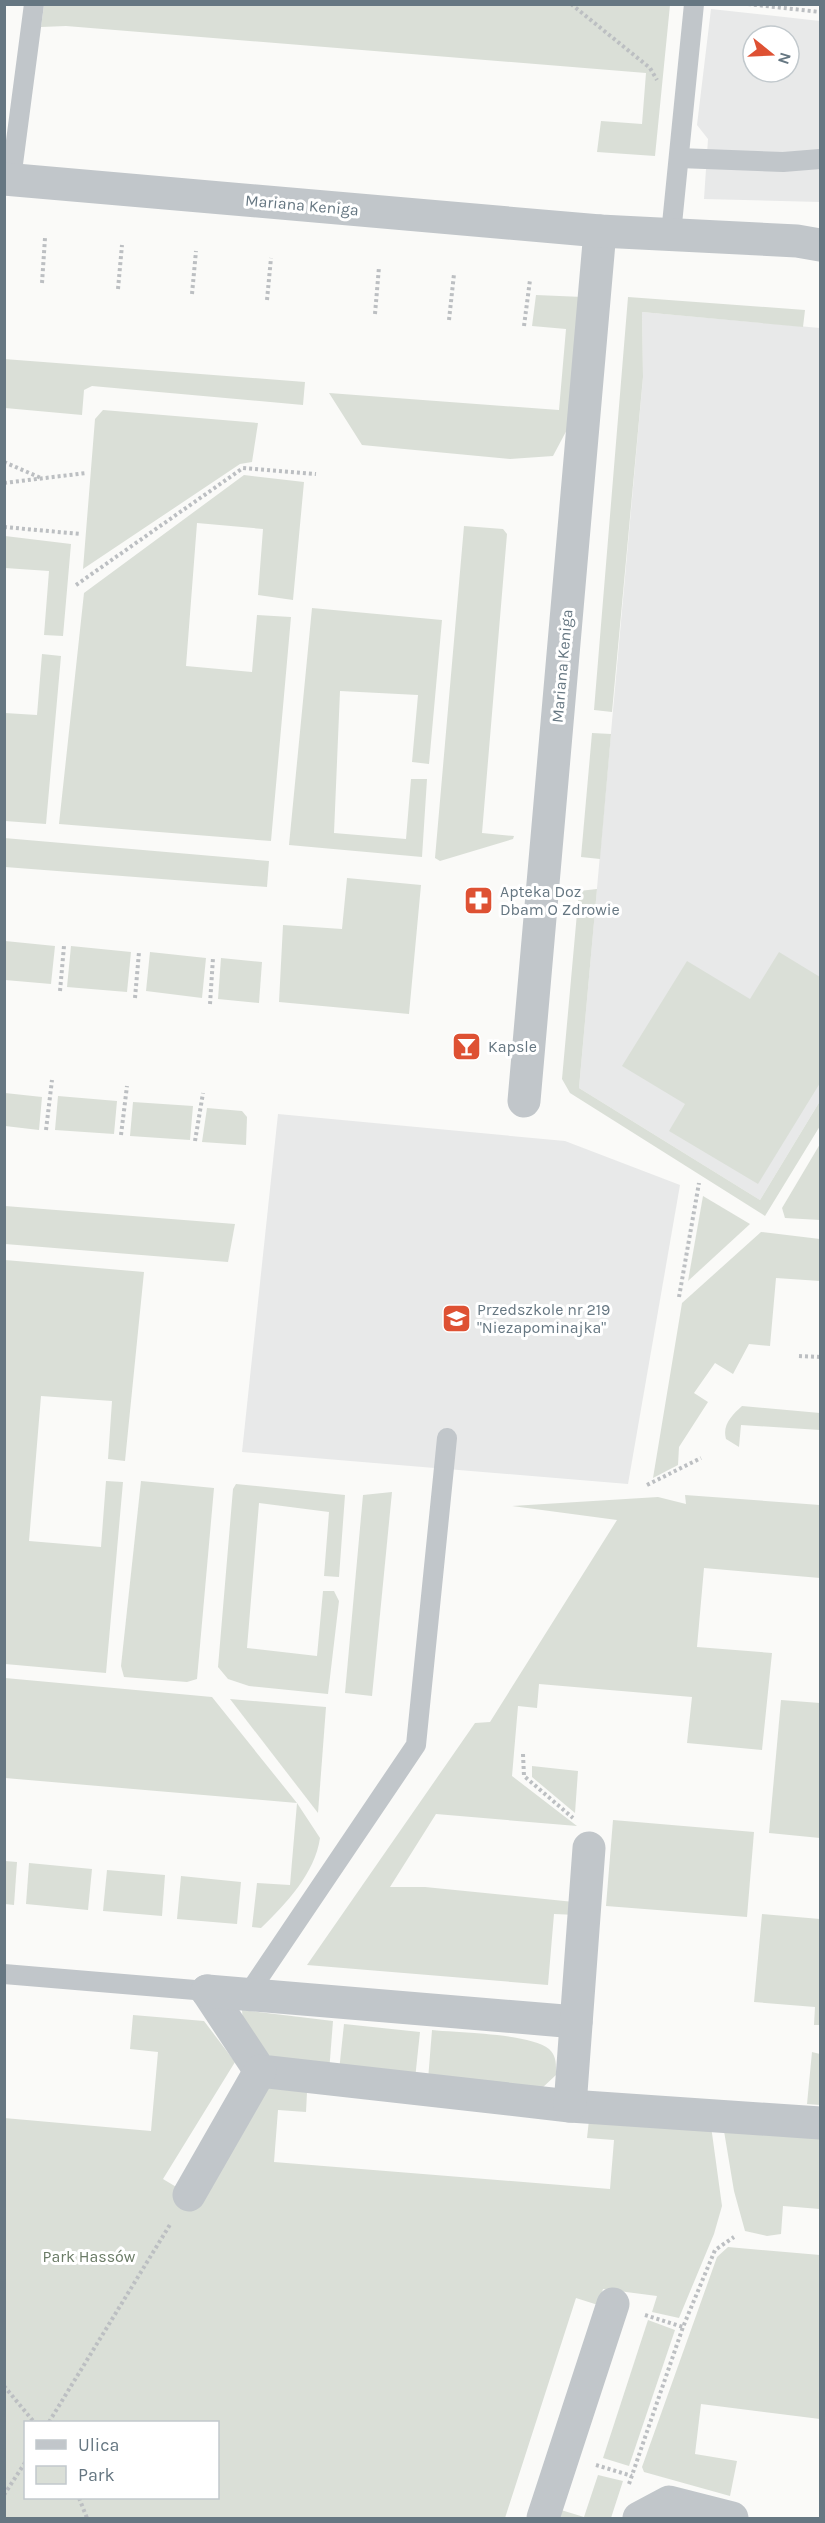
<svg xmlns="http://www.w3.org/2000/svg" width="825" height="2523" font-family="Karla,sans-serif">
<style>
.built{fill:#e8e9e9;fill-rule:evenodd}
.green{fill:#dadfd7;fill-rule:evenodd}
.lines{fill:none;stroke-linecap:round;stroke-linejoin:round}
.path{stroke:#bcbfc2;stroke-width:4;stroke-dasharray:3 3;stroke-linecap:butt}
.service{stroke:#c1c6ca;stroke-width:20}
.minor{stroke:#c1c6ca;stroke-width:33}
.tertiary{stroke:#c1c6ca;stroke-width:33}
.labels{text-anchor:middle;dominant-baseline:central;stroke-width:6;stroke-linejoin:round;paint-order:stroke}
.street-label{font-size:16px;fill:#667782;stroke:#fff}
.poi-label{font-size:16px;fill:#667782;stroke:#fff;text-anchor:start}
.park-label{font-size:16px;fill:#697a65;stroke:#fff}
</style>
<rect width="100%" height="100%" fill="#fafaf8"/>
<g class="built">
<path d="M711,9L820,21V202L704,199L708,139L697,125ZM753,36H789V72H753Z"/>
<path d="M642,312L820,328V1101L760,1200L579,1088L643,377Z"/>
<path d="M278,1114L565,1141L680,1185L628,1484L242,1452Z"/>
</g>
<g class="green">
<path d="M44,5H670L655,156L597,152L601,121L642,124L646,73L66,26L41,27Z"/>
<path d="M536,295L583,297L570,424L553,456L510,459L362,445L329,393L559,410L566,329L532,326Z"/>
<path d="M628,297L805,310L803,327L642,312L643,377L612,712L594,710Z"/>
<path d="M4,359L305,382L303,405L92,386L84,390L82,415L5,408Z"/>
<path d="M103,410L258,423L252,462L240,464L83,569L95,419Z"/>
<path d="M244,475L304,482L293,600L258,595L263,529L197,523L186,666L252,672L257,615L291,617L271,841L59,824L84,593Z"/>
<path d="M464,526L503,529L507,534L482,833L514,836L513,839L440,861L435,858Z"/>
<path d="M5,536L71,544L63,636L44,635L49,571L5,568Z"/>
<path d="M312,608L442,620L429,764L412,762L418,695L340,691L334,833L406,839L411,779H427L422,857L289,845Z"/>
<path d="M42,654L61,656L46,824L5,821V713L37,715Z"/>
<path d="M592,733L611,734L600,859L581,857Z"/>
<path d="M4,838L269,861L267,887L5,867Z"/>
<path d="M347,878L421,885L409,1014L279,1002L283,925L342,929Z"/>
<path d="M597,889L579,1088L760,1200L820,1101V1126L765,1216L570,1093L562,1079L579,891Z"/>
<path d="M5,941L55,946L51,984L5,980Z"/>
<path d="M71,946L131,952L127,992L67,987Z"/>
<path d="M150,952L206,958L202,998L146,991Z"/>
<path d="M779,952L820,977V1083L758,1184L669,1131L685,1104L622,1066L687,961L750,999Z"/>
<path d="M221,958L262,962L259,1003L218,999Z"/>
<path d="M5,1093L42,1097L39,1130L5,1126Z"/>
<path d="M58,1096L117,1101L114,1134L55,1130Z"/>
<path d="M133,1102L193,1106L190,1140L130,1136Z"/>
<path d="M207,1108L242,1111L247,1117L246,1145L202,1142Z"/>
<path d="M820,1144V1220L785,1218L782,1208Z"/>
<path d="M703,1196L750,1224L688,1281Z"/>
<path d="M4,1206H5L235,1224L228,1262L5,1244Z"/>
<path d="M761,1232L820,1239V1281L776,1278L770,1346L749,1344L733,1374L715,1363L694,1393L708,1402L679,1447L678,1465L653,1478L682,1303Z"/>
<path d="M5,1260L144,1272L125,1461L108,1459L112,1401L41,1396L29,1541L101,1547L106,1481L123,1482L106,1673L5,1664Z"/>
<path d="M742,1406L820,1413V1430L741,1425L739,1447L726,1439C722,1425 732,1415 742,1406Z"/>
<path d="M141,1481L214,1488L197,1679L187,1682L124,1677L121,1666Z"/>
<path d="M236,1484L345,1495L339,1577L324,1576L329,1512L259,1503L247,1648L317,1656L323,1591H334L339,1601L328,1694L249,1686L228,1679L218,1667L233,1489Z"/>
<path d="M392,1492L372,1696L345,1693L363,1495Z"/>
<path d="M685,1495L820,1505V1578L704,1568L697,1647L772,1653L762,1750L687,1743L692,1697L539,1684L537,1708L518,1706L512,1776L577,1826L436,1814L390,1887H425L574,1902L577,1915L554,1914L548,1985L307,1965L475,1723L490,1722L617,1520L512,1506L658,1497L686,1504Z"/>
<path d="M5,1678L212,1697L297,1803L320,1838C315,1873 286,1904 261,1928L252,1927L257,1883L290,1885L297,1803L5,1778Z"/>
<path d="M230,1699L326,1707L318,1813Z"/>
<path d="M781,1700L820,1703V1838L769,1833Z"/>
<path d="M532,1766L578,1771L575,1813L532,1777Z"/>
<path d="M613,1820L754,1832L747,1917L606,1906Z"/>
<path d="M5,1861L17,1862L14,1905L5,1904Z"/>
<path d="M29,1863L92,1869L88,1910L26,1904Z"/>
<path d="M107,1870L165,1875L162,1916L103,1911Z"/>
<path d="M181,1876L241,1882L237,1924L177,1919Z"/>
<path d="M762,1914L820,1919V2025H814L815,2007L754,2002Z"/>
<path d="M242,2010L333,2021L329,2072L271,2062L243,2027Z"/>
<path d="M133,2015L204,2021L235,2062L163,2179L193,2197L266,2084L307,2092L306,2112L278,2110L274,2162L610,2189L614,2140L587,2138L589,2120L711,2126L722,2206L714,2234L679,2318L652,2312L657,2296L603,2289L598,2305L576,2298L505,2518H5L4,2118L151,2131L158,2052L130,2049ZM26,2422H218V2498H26Z"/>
<path d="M344,2024L420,2032L415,2079L339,2071Z"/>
<path d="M432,2030C458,2033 530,2033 549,2049C557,2056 556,2066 556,2075L541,2089L428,2080Z"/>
<path d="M812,2052L820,2054V2105L807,2104Z"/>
<path d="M723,2125L820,2132V2209L783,2206L781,2234L767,2236L745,2231L734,2191Z"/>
<path d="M728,2247L820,2255V2419L701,2404L695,2454L737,2461L730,2496L644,2472L642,2467L717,2257Z"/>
<path d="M648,2320L675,2330L629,2466L603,2458Z"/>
<path d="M598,2475L623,2481L611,2518H558L561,2510L584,2517Z"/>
</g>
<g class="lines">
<g class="path">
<path d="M571,4L650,68L657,80"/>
<path d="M748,4L820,12"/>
<path d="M42,283L45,238"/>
<path d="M118,289L122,245"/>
<path d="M192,294L196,251"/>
<path d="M267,300L271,258"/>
<path d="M375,314L379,267"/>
<path d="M449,320L454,274"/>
<path d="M524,326L530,280"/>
<path d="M4,462L41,478"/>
<path d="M4,483L86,473"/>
<path d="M4,527L81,534"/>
<path d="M76,585L243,468L316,474"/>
<path d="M60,991L64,946"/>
<path d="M135,998L139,952"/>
<path d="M210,1004L213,958"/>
<path d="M46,1130L52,1080"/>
<path d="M121,1135L127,1086"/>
<path d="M195,1141L203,1093"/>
<path d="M679,1297L699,1183"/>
<path d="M799,1356L820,1357"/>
<path d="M647,1485L701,1458"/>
<path d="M523,1754L524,1776L573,1818"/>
<path d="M645,2315L683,2327"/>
<path d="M4,2386L34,2422"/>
<path d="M49,2422L171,2223"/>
<path d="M596,2465L632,2476"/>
<path d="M629,2484L683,2327L715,2250L734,2237"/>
<path d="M4,2495L26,2461"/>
<path d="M79,2498L87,2518"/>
</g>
<g class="service">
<path d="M679,158L783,162L820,159"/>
<path d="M11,179L34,4"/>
<path d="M671,234L694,4"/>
<path d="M4,1974L207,1991"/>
<path d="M248,1994L416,1745L447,1438"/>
</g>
<g class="minor">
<path d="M524,1101L600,231"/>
<path d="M207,1991L260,2071L570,2106L820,2123"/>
<path d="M207,1991L576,2022"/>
<path d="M570,2106L589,1848"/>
<path d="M189,2195L260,2071"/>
<path d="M543,2518L613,2304"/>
<path d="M639,2518L669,2502L732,2518"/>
</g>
<path class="tertiary" d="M4,179L600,231L797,241L820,245"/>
</g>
<defs>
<symbol id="pharmacy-square" viewBox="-11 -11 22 22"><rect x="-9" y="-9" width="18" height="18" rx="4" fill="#de5133" stroke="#fff"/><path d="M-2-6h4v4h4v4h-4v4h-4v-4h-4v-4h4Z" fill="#fff"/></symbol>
<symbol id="bar-square" viewBox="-11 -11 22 22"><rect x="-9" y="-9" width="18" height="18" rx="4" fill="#de5133" stroke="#fff"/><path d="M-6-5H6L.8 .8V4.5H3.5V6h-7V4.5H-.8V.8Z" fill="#fff"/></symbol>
<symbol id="school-square" viewBox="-11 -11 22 22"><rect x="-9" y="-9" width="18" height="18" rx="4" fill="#de5133" stroke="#fff"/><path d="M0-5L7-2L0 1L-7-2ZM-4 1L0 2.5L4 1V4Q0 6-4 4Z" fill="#fff"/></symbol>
</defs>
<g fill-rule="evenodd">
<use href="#pharmacy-square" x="462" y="884" width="33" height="33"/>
<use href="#bar-square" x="450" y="1030" width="33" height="33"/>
<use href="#school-square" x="440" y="1302" width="33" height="33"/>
</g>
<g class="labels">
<g class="street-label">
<text transform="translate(302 205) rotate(5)">Mariana Keniga</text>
<text transform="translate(562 666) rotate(-85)">Mariana Keniga</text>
</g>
<g class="poi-label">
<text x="500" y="891">Apteka Doz<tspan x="500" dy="18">Dbam O Zdrowie</tspan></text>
<text x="488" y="1046">Kapsle</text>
<text x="477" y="1309">Przedszkole nr 219<tspan x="477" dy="18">"Niezapominajka"</tspan></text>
</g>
<g class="park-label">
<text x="89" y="2256">Park Hassów</text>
</g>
</g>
<rect width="825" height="2523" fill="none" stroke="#667782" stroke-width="12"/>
<rect x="24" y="2421" width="195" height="78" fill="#ffffff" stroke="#c2c9cd" stroke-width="1.5"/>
<rect x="36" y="2440" width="30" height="9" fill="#c1c6ca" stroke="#c2c9cd" stroke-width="1.5"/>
<text x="78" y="2451" font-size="18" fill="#667782">Ulica</text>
<rect x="36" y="2466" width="30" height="18" fill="#dadfd7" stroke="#c2c9cd" stroke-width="1.5"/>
<text x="78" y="2481" font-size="18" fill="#667782">Park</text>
<g transform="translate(771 54) rotate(108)"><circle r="28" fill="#ffffff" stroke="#c2c9cd" stroke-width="1.5"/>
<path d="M0-4.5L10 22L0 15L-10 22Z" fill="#de5133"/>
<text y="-9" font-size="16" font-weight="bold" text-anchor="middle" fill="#667782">N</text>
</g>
</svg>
